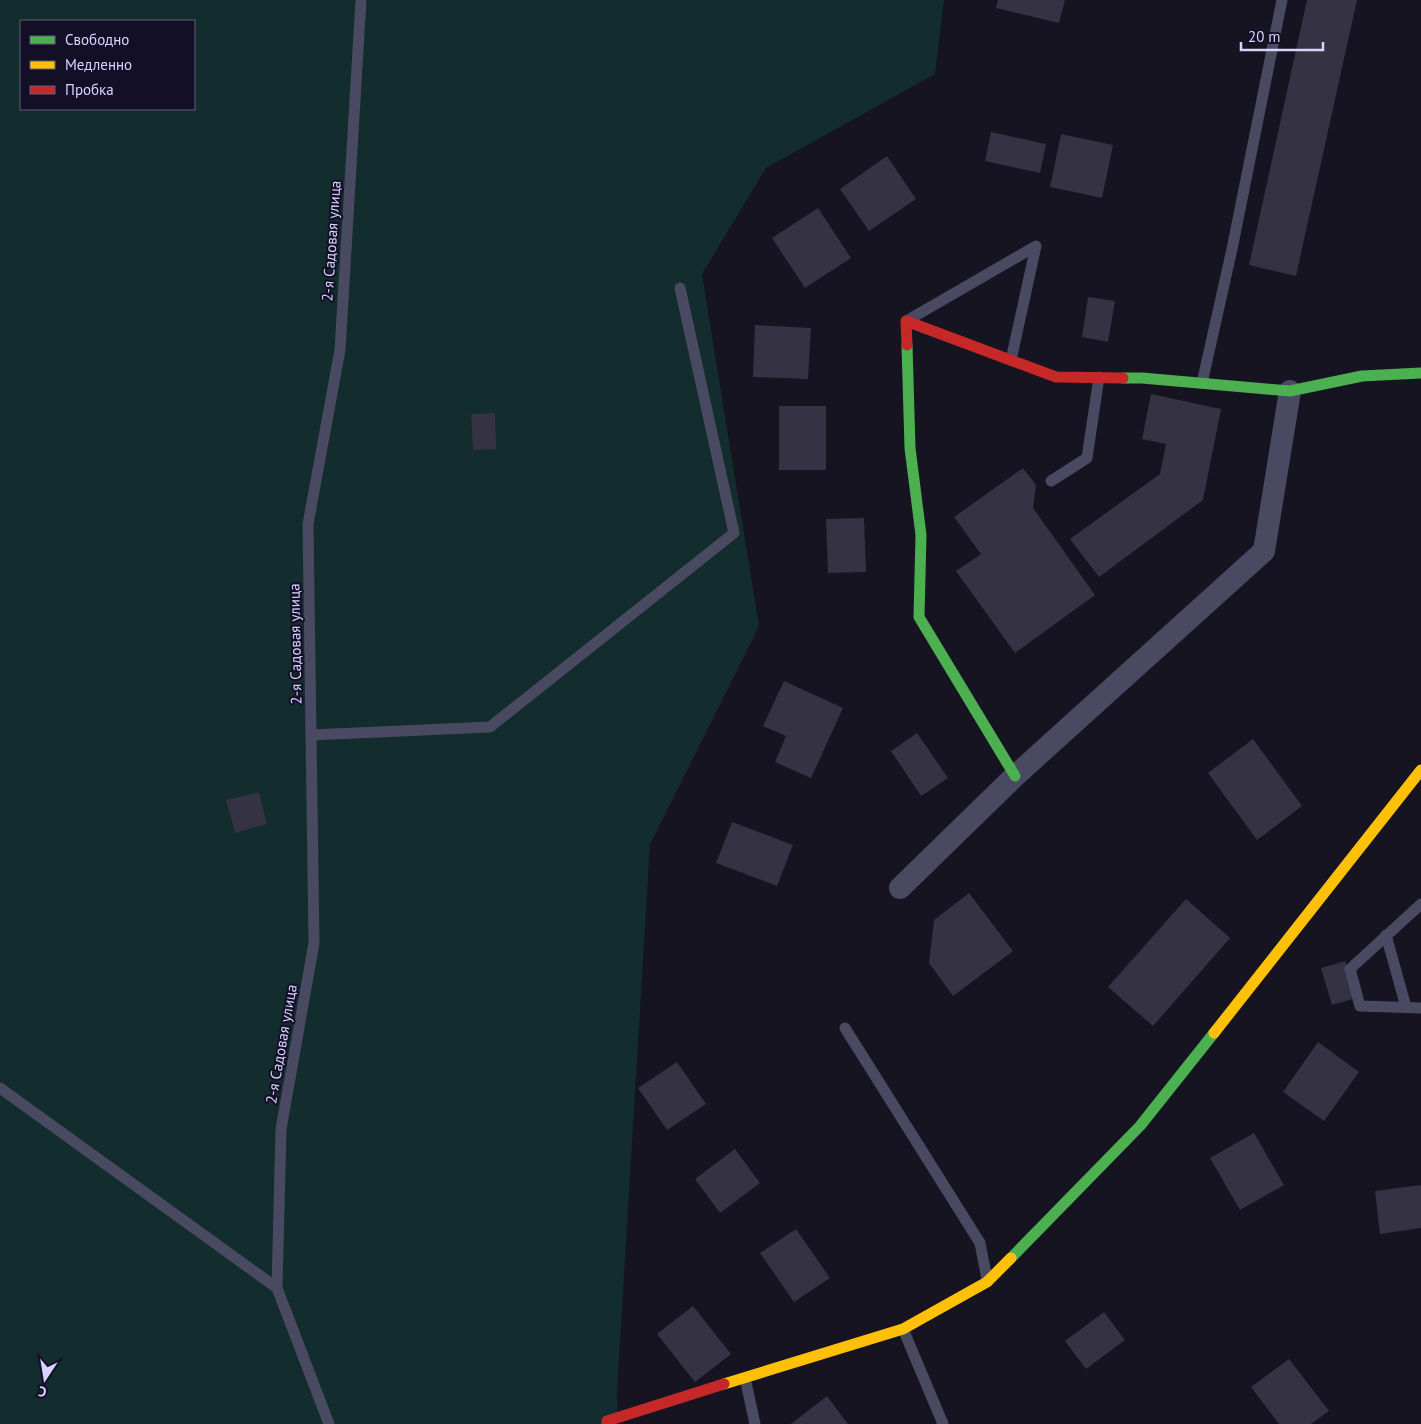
<svg xmlns="http://www.w3.org/2000/svg" width="1421" height="1424" font-family="'PT Sans',sans-serif">
<style>
.green{fill:#132c2d;fill-rule:evenodd}
.building{fill:#343243}
.lines{fill:none;stroke-linecap:round;stroke-linejoin:round}
.lane{stroke:#4a4962;stroke-width:11}
.street{stroke:#4a4962;stroke-width:22}
.fast{stroke:#4caf50;stroke-width:11}
.slow{stroke:#ffc107;stroke-width:11}
.jam{stroke:#c62828;stroke-width:11}
.labels{text-anchor:middle;dominant-baseline:central;stroke-width:4;stroke-linejoin:round;paint-order:stroke}
.street-label{font-size:15px;fill:#d9d4ff;stroke:#130f26}
</style>
<rect width="100%" height="100%" fill="#161421"/>
<path class="green" d="M0,0H944L935,74L766,168L702,274L759,626L650,844L617,1392L618,1424H0ZM21,21H194V109H21Z"/>
<g class="building">
<path d="M998,0H1065L1059,23L996,8Z"/>
<path d="M1307,0H1357L1296,276L1249,265Z"/>
<path d="M991,132L1046,144L1040,173L985,161Z"/>
<path d="M1061,134L1113,145L1102,198L1050,187Z"/>
<path d="M887,156L916,199L869,231L840,189Z"/>
<path d="M818,208L851,258L805,288L772,238Z"/>
<path d="M1088,297L1115,301L1108,342L1082,337Z"/>
<path d="M755,325L811,328L808,379L753,377Z"/>
<path d="M1151,394L1221,409L1203,500L1099,577L1070,539L1160,474L1166,444L1142,439Z"/>
<rect x="779" y="406" width="47" height="64"/>
<path d="M495,413L496,449L473,450L471,414Z"/>
<path d="M1023,468L1036,485L1033,508L1095,595L1015,653L956,571L981,554L954,517Z"/>
<path d="M864,518L866,572L828,573L826,519Z"/>
<path d="M784,681L843,708L811,778L775,762L786,736L763,726Z"/>
<path d="M917,733L948,778L921,796L891,751Z"/>
<path d="M1253,739L1302,806L1257,840L1208,773Z"/>
<path d="M259,792L267,824L235,833L226,800Z"/>
<path d="M732,822L793,845L777,886L716,863Z"/>
<path d="M969,893L1013,951L953,996L929,963L934,920Z"/>
<path d="M1186,899L1230,938L1153,1026L1108,987Z"/>
<path d="M1345,961L1356,998L1332,1005L1321,968Z"/>
<path d="M1318,1042L1359,1072L1324,1121L1283,1092Z"/>
<path d="M677,1062L706,1104L667,1130L638,1088Z"/>
<path d="M1254,1133L1284,1185L1240,1210L1210,1158Z"/>
<path d="M735,1149L760,1183L720,1213L695,1179Z"/>
<path d="M1421,1185V1228L1380,1234L1375,1191Z"/>
<path d="M796,1229L830,1278L794,1302L760,1253Z"/>
<path d="M693,1306L731,1354L695,1382L657,1334Z"/>
<path d="M1104,1312L1125,1340L1086,1369L1065,1341Z"/>
<path d="M1289,1359L1329,1411L1311,1424H1279L1251,1387Z"/>
<path d="M827,1396L848,1424H791Z"/>
</g>
<g class="lines">
<g class="lane">
<path d="M908,320L1036,246L1011,360"/>
<path d="M1202,383L1232,249L1282,0"/>
<path d="M1051,481L1087,458L1099,377"/>
<path d="M311,735L490,727L734,533L680,288"/>
<path d="M1421,904L1350,969L1360,1006L1421,1008"/>
<path d="M1386,935L1406,1007"/>
<path d="M845,1028L980,1243L987,1279"/>
<path d="M0,1088L277,1288L329,1424"/>
<path d="M277,1288L281,1129L314,943L308,524L340,350L361,0"/>
<path d="M903,1329L943,1424"/>
<path d="M745,1378L755,1424"/>
</g>
<path class="street" d="M900,888L1015,776L1264,551L1290,391"/>
<g class="fast">
<path d="M907,345L910,448L921,535L919,617L1015,776"/>
<path d="M1123,378H1142L1290,391L1362,376L1421,373"/>
<path d="M1011,1258L1140,1126L1214,1033"/>
</g>
<g class="slow">
<path d="M1214,1033L1421,770"/>
<path d="M724,1384L903,1329L987,1282L1011,1258"/>
</g>
<g class="jam">
<path d="M907,345L906,321L1056,377L1123,378"/>
<path d="M607,1424V1421L724,1384"/>
</g>
</g>
<g class="labels">
<g class="street-label">
<text transform="translate(331 241) rotate(-86)">2-я Садовая улица</text>
<text transform="translate(295 644) rotate(-91)">2-я Садовая улица</text>
<text transform="translate(281 1044) rotate(-80)">2-я Садовая улица</text>
</g>
</g>
<rect x="20" y="20" width="175" height="90" fill="#130f26" stroke="#625e7d"/>
<rect x="30" y="36" width="25" height="8" fill="#4caf50" stroke="#625e7d"/>
<text x="65" y="45" font-size="15" fill="#d9d4ff">Свободно</text>
<rect x="30" y="61" width="25" height="8" fill="#ffc107" stroke="#625e7d"/>
<text x="65" y="70" font-size="15" fill="#d9d4ff">Медленно</text>
<rect x="30" y="86" width="25" height="8" fill="#c62828" stroke="#625e7d"/>
<text x="65" y="95" font-size="15" fill="#d9d4ff">Пробка</text>
<g transform="translate(45 1379) rotate(192)" stroke="#130f26" stroke-width="4" paint-order="stroke">
<path d="M0-4L9 19L0 12L-9 19Z" fill="#d9d4ff"/>
<text y="-8" font-size="14" font-weight="bold" text-anchor="middle" fill="#d9d4ff">С</text>
</g>
<path d="M1241 42v8h82v-8" fill="none" stroke="#d9d4ff" stroke-width="2.5"/>
<text x="1248" y="42" font-size="15" fill="#d9d4ff" stroke="#130f26" stroke-width="4" paint-order="stroke">20 m</text>
</svg>
